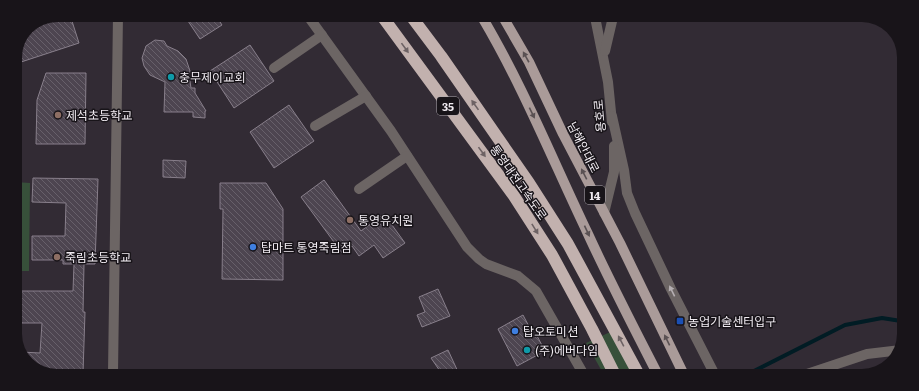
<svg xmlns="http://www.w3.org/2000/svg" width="919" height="391" font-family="Literata,'Noto Sans KR',serif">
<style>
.green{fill:#37503a}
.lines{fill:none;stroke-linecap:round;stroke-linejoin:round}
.stream{stroke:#011c24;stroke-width:4}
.building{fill:url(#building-back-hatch);stroke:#887f8b}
.street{stroke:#6c6564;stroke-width:10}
.primary{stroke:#aa9b99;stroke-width:10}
.highway{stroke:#c2b1ae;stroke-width:12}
.oneway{fill:#6d6264}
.oneway2{fill:#5a5153}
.oneway3{fill:#b5afb2}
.culture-dot{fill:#0f9aa8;stroke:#181419;stroke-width:1.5}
.education-dot{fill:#8d6e63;stroke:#181419;stroke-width:1.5}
.shop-dot{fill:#3f7fe0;stroke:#181419;stroke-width:1.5}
.transit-dot{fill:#1a4fb4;stroke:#181419;stroke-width:1.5}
.labels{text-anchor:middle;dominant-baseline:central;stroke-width:3;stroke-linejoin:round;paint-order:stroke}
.shield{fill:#181419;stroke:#afaab0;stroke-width:1}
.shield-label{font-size:11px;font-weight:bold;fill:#f0ebf1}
.poi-label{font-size:12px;fill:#f0ebf1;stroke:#181419;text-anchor:start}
.street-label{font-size:12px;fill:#f0ebf1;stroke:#181419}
</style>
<defs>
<pattern id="building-back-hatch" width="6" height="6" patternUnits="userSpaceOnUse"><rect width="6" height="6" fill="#4d4550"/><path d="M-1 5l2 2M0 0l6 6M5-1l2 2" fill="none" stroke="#67606a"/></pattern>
</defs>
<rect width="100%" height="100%" fill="#322b34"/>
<g class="green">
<path d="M15,182L30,183L29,271H15Z"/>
<path d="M617,329L642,375H604L586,343Z"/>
</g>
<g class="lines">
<path class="stream" d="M744,376L845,325L882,318L901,321"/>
</g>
<g class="building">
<path d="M57,15H70L79,43L15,64V54L27,27Z"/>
<path d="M184,15L216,16L222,25L200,39Z"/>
<path d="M155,40L164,41L167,46L178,51L186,59L190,71L189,75L191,88H195V93L206,111H205V118L193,117V112H164L165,82L150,75L144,66L142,58L146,46Z"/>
<path d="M250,45L274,81L234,108L210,71Z"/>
<path d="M46,73H86L85,144H36L37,100Z"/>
<path d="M289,105L314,141L274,168L250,132Z"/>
<path d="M163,160L186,161L185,178L163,177Z"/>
<path d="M33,178L98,179L95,264H84L83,312H85L83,373H41L23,360L21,352L40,353L42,323H15V291H73L74,264H63V260H32V236H65L66,203L32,202Z"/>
<path d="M324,180L361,231L384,214L405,243L383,258L374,245L359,256L352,246L342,253L301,197Z"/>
<path d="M220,183H266L283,209V280L222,279L223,209H220Z"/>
<path d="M438,289L450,316L422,327L417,315L425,312L419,297Z"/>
<path d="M523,315L534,336L536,334L545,351L517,366L498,329Z"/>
<path d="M448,350L459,374H442L431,358Z"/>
</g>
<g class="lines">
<g class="street">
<path d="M308,16L391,131L467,247L479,259L486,264L518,276L536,291L584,375"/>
<path d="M595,17L608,82L612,122"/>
<path d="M605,51L613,17"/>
<path d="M274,68L322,35"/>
<path d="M612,116L624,170L627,193L635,213L671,289L715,375"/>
<path d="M315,126L366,96"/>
<path d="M359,189L407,156"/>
<path d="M604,213L614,172V146"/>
<path d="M113,373L118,15"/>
<path d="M804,375L867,354L901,350"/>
</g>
<g class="primary">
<path d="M482,17C523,86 553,161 588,234C610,282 634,328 658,375"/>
<path d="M503,17L529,62L563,134L620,243L684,375"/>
</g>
<g class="highway">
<path d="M382,16L514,196L552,255L592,329L615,375"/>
<path d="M411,16L441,56L529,183L568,244L639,375"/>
</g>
</g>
<defs><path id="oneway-solid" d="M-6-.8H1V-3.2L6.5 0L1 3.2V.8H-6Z"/></defs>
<g class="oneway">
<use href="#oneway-solid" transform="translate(405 48) rotate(54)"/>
<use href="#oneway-solid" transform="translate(475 105) rotate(-125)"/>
<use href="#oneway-solid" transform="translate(482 152) rotate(54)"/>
<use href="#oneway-solid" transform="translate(535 229) rotate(58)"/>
<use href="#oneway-solid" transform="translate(621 341) rotate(-118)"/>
</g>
<g class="oneway2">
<use href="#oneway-solid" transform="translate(526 57) rotate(-119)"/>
<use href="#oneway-solid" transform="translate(532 113) rotate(64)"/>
<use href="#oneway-solid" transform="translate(584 174) rotate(-117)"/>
<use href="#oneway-solid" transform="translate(587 231) rotate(65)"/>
<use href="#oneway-solid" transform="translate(667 340) rotate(-116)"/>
</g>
<use class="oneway3" href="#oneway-solid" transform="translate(672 291) rotate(-116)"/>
<g class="culture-dot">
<circle cx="171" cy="77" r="4"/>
<circle cx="527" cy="350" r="4"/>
</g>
<g class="education-dot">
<circle cx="58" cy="115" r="4"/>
<circle cx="350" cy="220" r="4"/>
<circle cx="57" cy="257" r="4"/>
</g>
<g class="shop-dot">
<circle cx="253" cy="247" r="4"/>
<circle cx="515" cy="331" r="4"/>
</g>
<rect class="transit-dot" x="676" y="317" width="8" height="8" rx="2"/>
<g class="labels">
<g class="shield">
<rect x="437" y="97" width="22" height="18" rx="3"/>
<rect x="585" y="186" width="20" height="18" rx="3"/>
</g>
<g class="shield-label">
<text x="448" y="106">35</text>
<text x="595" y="195">14</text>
</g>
<g class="poi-label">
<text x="179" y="77">충무제이교회</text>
<text x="66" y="115">제석초등학교</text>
<text x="358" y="220">통영유치원</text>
<text x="261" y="247">탑마트 통영죽림점</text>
<text x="65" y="257">죽림초등학교</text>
<text x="688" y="321">농업기술센터입구</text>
<text x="523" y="331">탑오토미션</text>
<text x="535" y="350">(주)에버다임</text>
</g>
<g class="street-label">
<text transform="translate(599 116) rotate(-95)">용호로</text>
<text transform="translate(584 147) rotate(63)">남해안대로</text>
<text transform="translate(519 182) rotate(55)">통영대전고속도로</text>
</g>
</g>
<path d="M0 0H919V391H0ZM57 22H862A35 35 0 0 1 897 57V334A35 35 0 0 1 862 369H57A35 35 0 0 1 22 334V57A35 35 0 0 1 57 22Z" fill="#181419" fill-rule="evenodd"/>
</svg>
